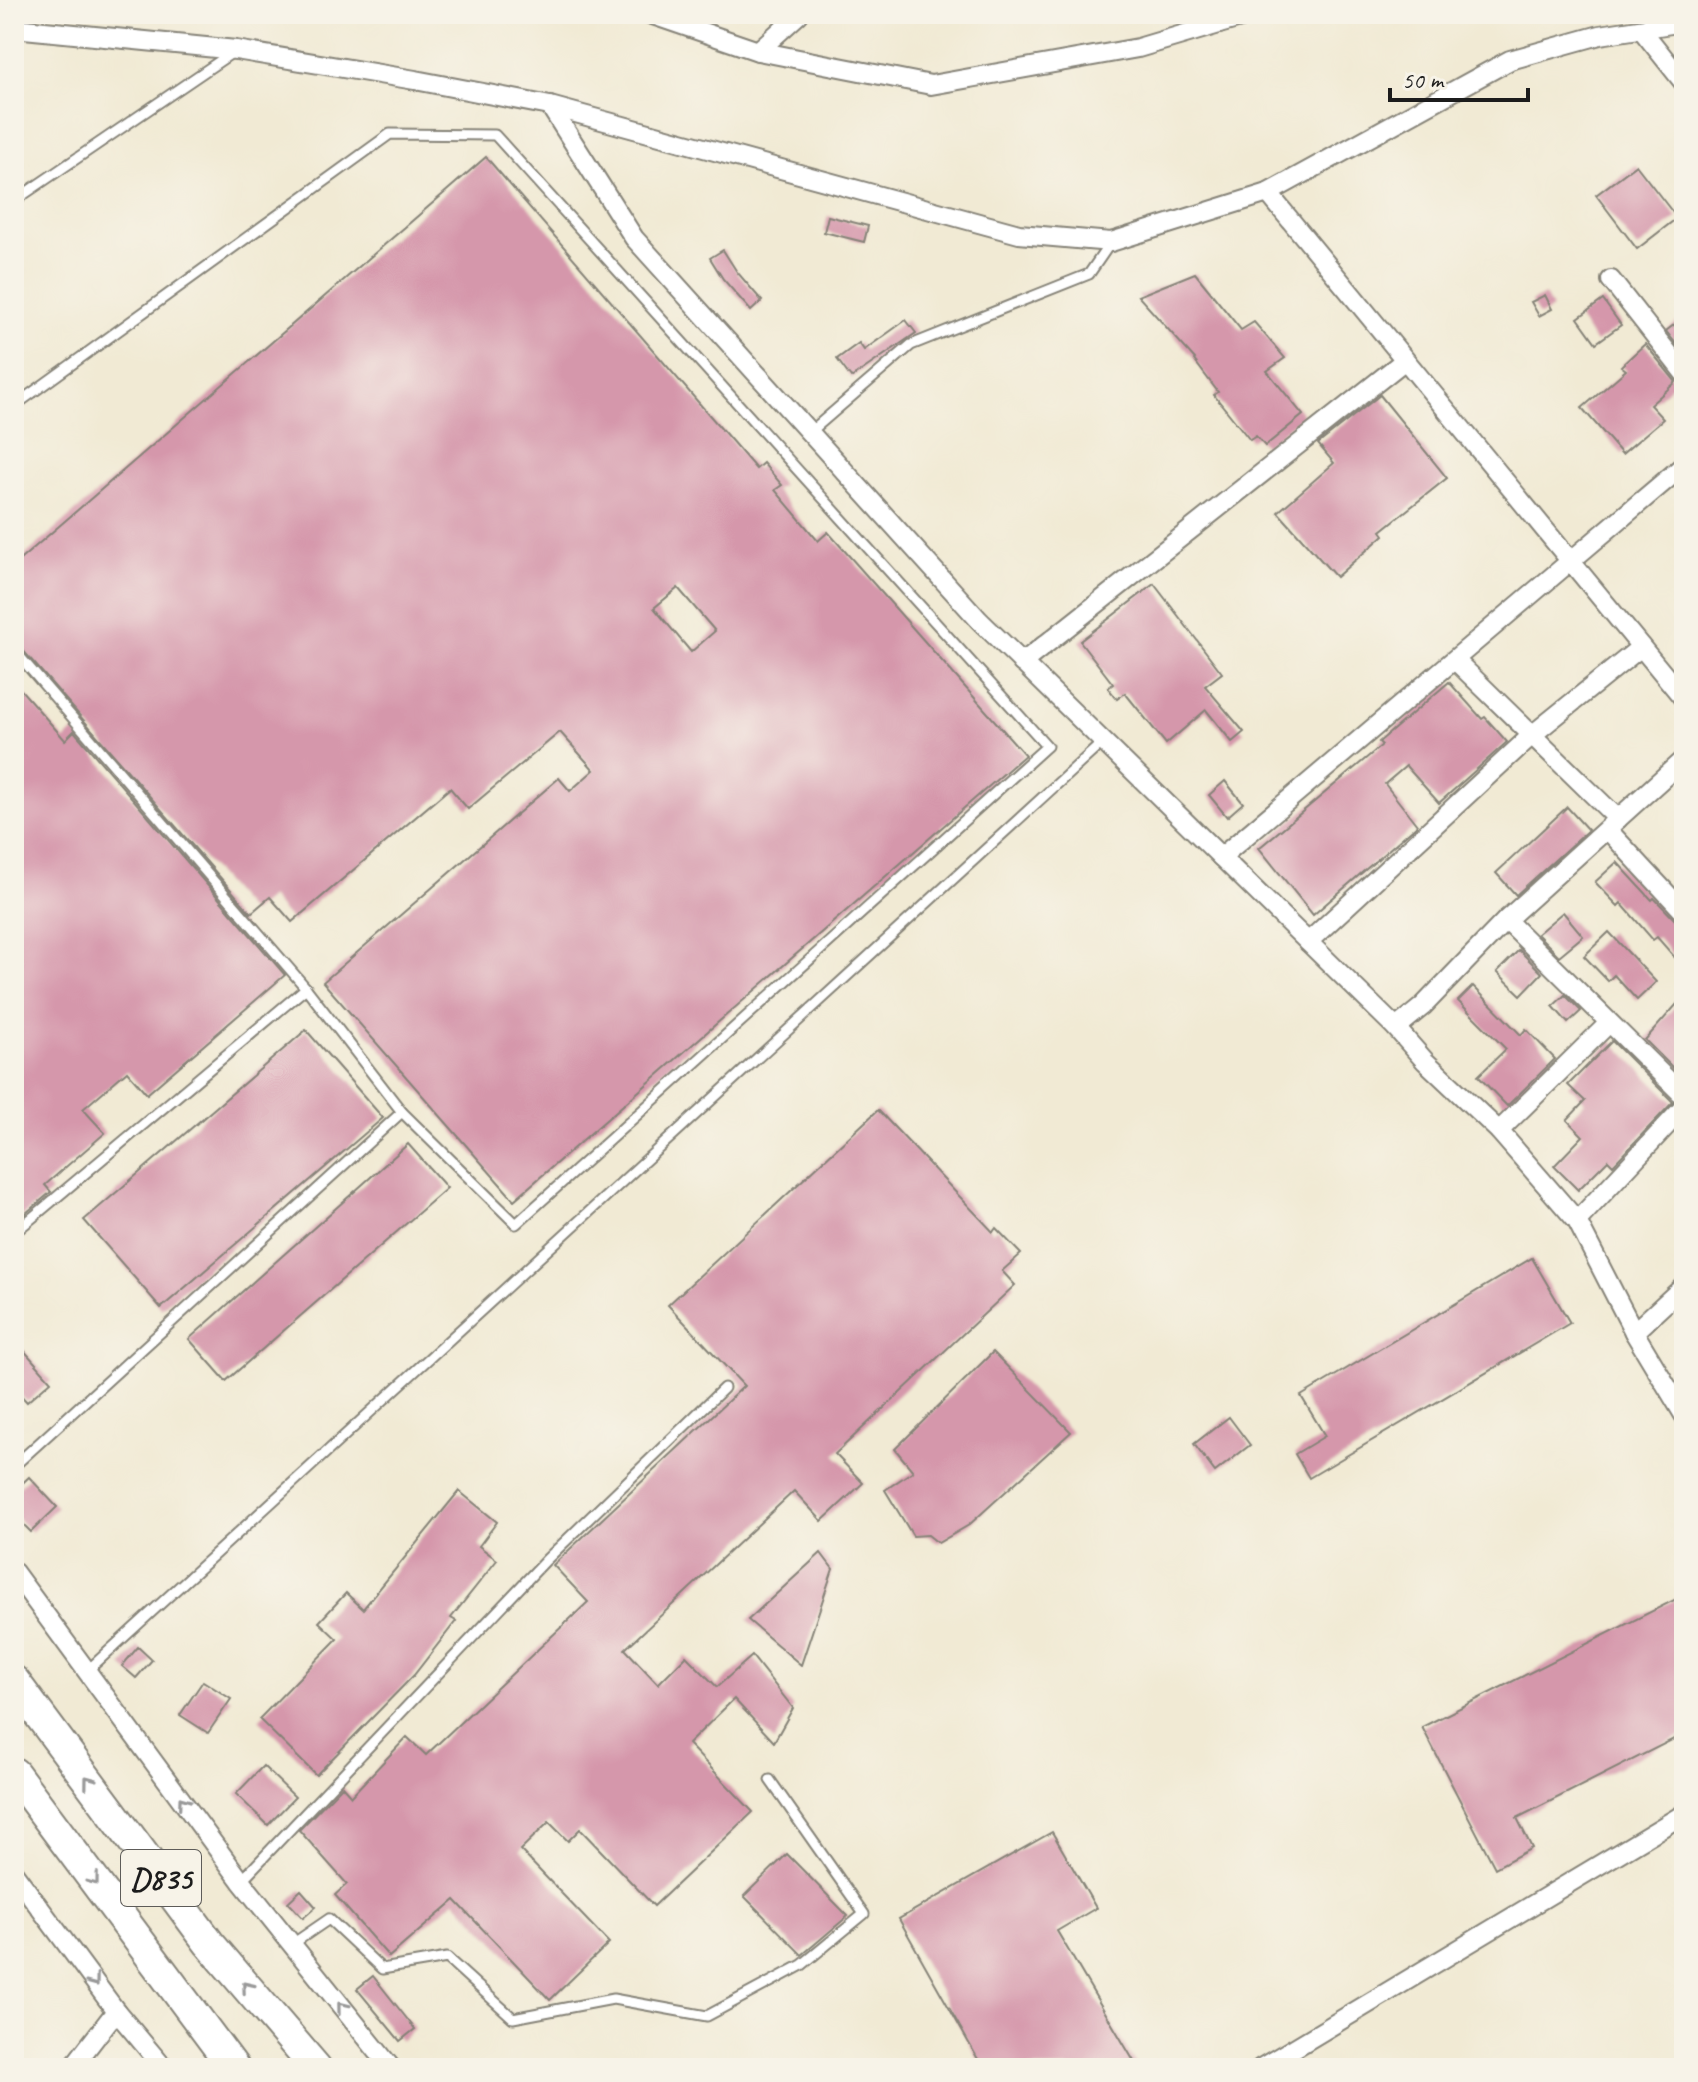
<svg xmlns="http://www.w3.org/2000/svg" width="1698" height="2082" font-family="Caveat,sans-serif">
<style>
.building{fill:#d597ab;fill-rule:evenodd}
.lines{fill:none;stroke-linecap:round;stroke-linejoin:round}
.service-casing{stroke:#868378;stroke-width:13}
.minor-casing{stroke:#868378;stroke-width:22}
.trunk-casing{stroke:#868378;stroke-width:34}
.service{stroke:#fff;stroke-width:9}
.minor{stroke:#fff;stroke-width:18}
.trunk{stroke:#fff;stroke-width:30}
.oneway{stroke:#999}
.labels{text-anchor:middle;dominant-baseline:central;stroke-width:6;stroke-linejoin:round;paint-order:stroke}
.shield{fill:#f7f3e8;stroke:#5e5c59;stroke-width:2}
.shield-label{font-size:32px;font-weight:bold;fill:#1c1c1c}
</style>
<rect width="100%" height="100%" fill="#f7f3e8"/>
<filter id="ink" filterUnits="userSpaceOnUse"><feTurbulence type="fractalNoise" baseFrequency=".0125" numOctaves="2"/><feDisplacementMap in="SourceGraphic" scale="16" xChannelSelector="R" yChannelSelector="G"/><feConvolveMatrix kernelMatrix="1 2 1 2 8 2 1 2 1" color-interpolation-filters="sRGB"/></filter>
<filter id="wash" filterUnits="userSpaceOnUse"><feTurbulence type="fractalNoise" baseFrequency=".006" numOctaves="4" result="noise"/><feDisplacementMap in="SourceGraphic" scale="32" xChannelSelector="R" yChannelSelector="G"/><feGaussianBlur stdDeviation="1.8" result="paint"/><feColorMatrix in="noise" values="0 0 0 0 0 0 0 0 0 0 0 0 0 0 0 0 0 1.4 0 .05"/><feComposite in="paint" operator="in"/></filter>
<g filter="url(#wash)">
<rect width="100%" height="100%" fill="#f1ead4"/>
<g id="blocks">
<g class="building">
<path d="M486,157L756,469L763,463L782,485L775,490L818,541L828,532L1025,755L514,1200L323,982L559,778L570,791L594,770L560,732L468,809L450,788L292,922L270,897L251,913L14,640V565ZM678,588L715,631L691,652L654,608Z"/>
<path d="M1636,165L1677,218L1637,249L1596,195Z"/>
<path d="M828,216L868,226L864,242L824,232Z"/>
<path d="M723,250L737,272L762,301L751,311L723,279L710,258Z"/>
<path d="M1195,273L1241,330L1254,322L1285,358L1267,371L1303,415L1265,446L1256,436L1250,440L1214,395L1218,392L1194,360L1195,359L1138,296Z"/>
<path d="M1545,295L1552,309L1539,316L1531,302Z"/>
<path d="M1603,300L1621,325L1596,343L1578,318Z"/>
<path d="M1684,317V354L1666,331Z"/>
<path d="M906,320L916,333L851,378L837,359L859,343L864,350Z"/>
<path d="M1645,344L1676,382L1650,405L1663,419L1622,454L1582,408L1626,370L1621,366Z"/>
<path d="M1380,395L1447,478L1381,531L1384,535L1336,577L1278,512L1334,463L1318,444Z"/>
<path d="M1154,584L1222,673L1205,686L1244,732L1232,742L1206,710L1166,744L1125,693L1117,699L1108,688L1113,684L1080,641Z"/>
<path d="M14,682L65,740L74,731L285,975L147,1094L127,1071L83,1109L105,1133L45,1185L51,1192L14,1223Z"/>
<path d="M1449,682L1482,719L1485,717L1507,742L1439,803L1406,766L1385,784L1417,825L1313,915L1259,848L1382,745L1379,742Z"/>
<path d="M1225,781L1243,803L1227,817L1209,795Z"/>
<path d="M1567,807L1588,830L1516,895L1496,873Z"/>
<path d="M1617,862L1652,900L1654,898L1675,920L1684,924V968L1657,937L1653,940L1621,903L1618,906L1595,882Z"/>
<path d="M1563,912L1583,936L1559,956L1537,934Z"/>
<path d="M1609,932L1656,982L1637,1000L1614,975L1608,981L1584,956Z"/>
<path d="M1519,950L1542,973L1521,995L1497,972Z"/>
<path d="M1473,986L1521,1035L1526,1029L1555,1059L1507,1106L1478,1076L1506,1049L1458,1001Z"/>
<path d="M1565,995L1581,1011L1568,1023L1553,1006Z"/>
<path d="M1677,1004L1684,1011V1079L1645,1040Z"/>
<path d="M306,1030L383,1118L161,1308L84,1220Z"/>
<path d="M1612,1041L1673,1102L1613,1165L1608,1160L1578,1190L1554,1166L1583,1136L1567,1120L1585,1101L1568,1085Z"/>
<path d="M878,1110L993,1232L996,1228L1021,1254L1002,1271L1015,1285L835,1454L863,1483L822,1521L794,1491L625,1649L658,1684L686,1656L717,1687L752,1656L793,1708L774,1742L734,1699L688,1744L753,1812L654,1906L580,1829L568,1841L549,1822L520,1850L609,1943L550,2000L455,1900L389,1957L335,1895L347,1884L299,1830L342,1786L351,1796L407,1737L426,1755L588,1602L553,1565L744,1386L668,1305Z"/>
<path d="M408,1144L447,1188L226,1381L189,1339Z"/>
<path d="M1532,1258L1570,1323L1309,1478L1295,1454L1325,1436L1301,1396Z"/>
<path d="M14,1339L51,1381L27,1402L14,1388Z"/>
<path d="M993,1352L1071,1432L969,1525L938,1543L928,1535L913,1536L885,1490L913,1471L895,1449Z"/>
<path d="M1229,1417L1250,1445L1215,1472L1194,1444Z"/>
<path d="M29,1477L57,1507L31,1532L14,1515V1491Z"/>
<path d="M459,1491L497,1522L479,1546L497,1560L451,1618L456,1621L414,1675L316,1775L259,1719L337,1639L319,1622L346,1593L363,1609Z"/>
<path d="M821,1553L833,1569L801,1665L748,1620Z"/>
<path d="M1684,1595V1734L1517,1818L1532,1848L1495,1868L1422,1727Z"/>
<path d="M138,1647L152,1660L136,1678L122,1666Z"/>
<path d="M203,1681L231,1699L208,1733L180,1715Z"/>
<path d="M263,1766L295,1797L268,1825L236,1794Z"/>
<path d="M1052,1832L1096,1908L1057,1931L1138,2068H983L899,1919Z"/>
<path d="M787,1854L848,1916L802,1955L744,1896Z"/>
<path d="M301,1890L316,1907L303,1918L288,1902Z"/>
<path d="M373,1976L415,2029L400,2041L357,1989Z"/>
</g>
</g>
</g>
<g filter="url(#ink)">
<use href="#blocks" fill-opacity="0" stroke="#868378" stroke-width="2"/>
<g class="lines">
<defs>
<g id="service">
<path d="M14,201L233,52"/>
<path d="M14,406L390,134L495,135L1047,746L516,1224L402,1112L306,988L14,650"/>
<path d="M809,433L911,345L1089,274L1111,242"/>
<path d="M14,1233L306,988"/>
<path d="M14,1466L402,1112"/>
<path d="M87,1671L1103,742"/>
<path d="M241,1881L546,1560L724,1388"/>
<path d="M291,1945L329,1919L382,1969L447,1958L513,2018L613,1999L707,2016L802,1965L864,1914L770,1780"/>
</g>
<g id="minor">
<path d="M650,14L758,51L931,85L1138,48L1219,24"/>
<path d="M1212,16L1219,24L1255,14"/>
<path d="M14,28L236,50L415,80L550,106L1019,234L1111,242L1268,193L1510,60L1600,35L1684,22"/>
<path d="M1641,29L1684,83"/>
<path d="M758,51L799,14"/>
<path d="M550,106L634,238L979,620L1396,1028L1425,1061L1499,1131L1577,1221L1634,1332L1684,1415"/>
<path d="M1268,193L1684,699"/>
<path d="M1611,280L1684,373"/>
<path d="M1455,660L1618,819"/>
<path d="M1022,663L1405,360"/>
<path d="M1607,829L1684,912"/>
<path d="M1221,857L1684,465"/>
<path d="M1506,920L1684,1096"/>
<path d="M1308,942L1532,735L1641,647"/>
<path d="M1396,1028L1423,1006L1506,920L1684,759"/>
<path d="M1499,1131L1609,1023"/>
<path d="M1577,1221L1684,1107"/>
<path d="M1634,1332L1684,1286"/>
<path d="M14,1572L241,1881L391,2068"/>
<path d="M14,1873L116,2011L164,2068"/>
<path d="M72,2068L116,2011"/>
<path d="M1261,2068L1684,1814"/>
</g>
<g id="trunk">
<path d="M14,1681L209,1943L316,2068"/>
<path d="M14,1773L234,2068"/>
</g>
</defs>
<use href="#service" class="service-casing"/>
<use href="#minor" class="minor-casing"/>
<use href="#trunk" class="trunk-casing"/>
<use href="#service" class="service"/>
<use href="#minor" class="minor"/>
<use href="#trunk" class="trunk"/>
</g>
<defs><path id="oneway-chevron" d="M-2-3.5L2.5 0L-2 3.5" fill="none" stroke-width="1.6" stroke-linecap="round" stroke-linejoin="round" transform="scale(2)"/></defs>
<g class="oneway">
<use href="#oneway-chevron" transform="translate(89 1781) rotate(-127)"/>
<use href="#oneway-chevron" transform="translate(183 1802) rotate(-126)"/>
<use href="#oneway-chevron" transform="translate(94 1880) rotate(53)"/>
<use href="#oneway-chevron" transform="translate(94 1981) rotate(53)"/>
<use href="#oneway-chevron" transform="translate(247 1987) rotate(-130)"/>
<use href="#oneway-chevron" transform="translate(342 2007) rotate(-129)"/>
</g>
</g>
<g class="labels">
<rect class="shield" x="121" y="1850" width="80" height="56" rx="6"/>
<g class="shield-label">
<text x="161" y="1878">D835</text>
</g>
</g>
<rect width="1698" height="2082" fill="none" stroke="#f7f3e8" stroke-width="48"/>
<path d="M1390 88v12h138v-12" fill="none" stroke="#1c1c1c" stroke-width="4"/>
<text x="1402" y="88" font-size="24" fill="#1c1c1c" stroke="#f7f3e8" stroke-width="6" paint-order="stroke">50 m</text>
</svg>
